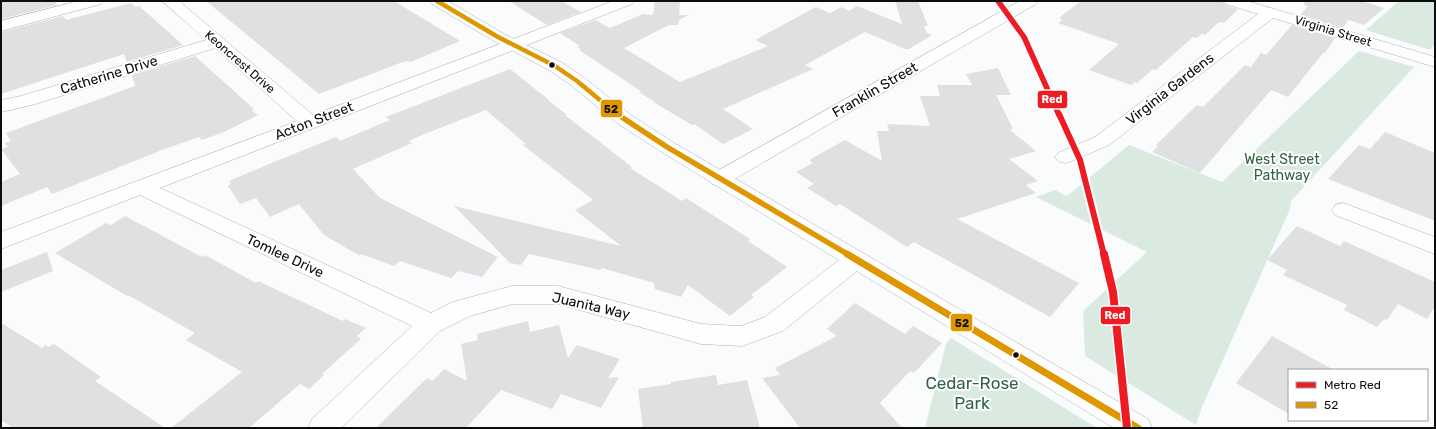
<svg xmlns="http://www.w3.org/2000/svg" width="1436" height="429" font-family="Rubik,sans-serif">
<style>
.green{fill:#daeae0}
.building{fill:#dfe0e1}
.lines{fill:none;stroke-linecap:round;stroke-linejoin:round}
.street-casing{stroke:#afb1b2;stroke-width:1}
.secondary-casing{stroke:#afb1b2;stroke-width:1}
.street{fill:#fefeff;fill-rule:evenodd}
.secondary{fill:#fefeff;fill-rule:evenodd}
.bus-1-far2-casing{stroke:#fff;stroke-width:7}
.bus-1-far1-casing{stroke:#fff;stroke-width:8}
.bus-1-casing{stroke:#fff;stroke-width:10}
.bus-1-far2{stroke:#df9701;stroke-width:4.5}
.bus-1-far1{stroke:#df9701;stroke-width:5.5}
.bus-1{stroke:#df9701;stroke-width:7}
.metro-1-far2-casing{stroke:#fff;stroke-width:8}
.metro-1-far1-casing{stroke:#fff;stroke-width:10}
.metro-1-casing{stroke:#fff;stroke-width:11}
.metro-1-far2{stroke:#ed1c24;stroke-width:5.5}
.metro-1-far1{stroke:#ed1c24;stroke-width:6}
.metro-1{stroke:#ed1c24;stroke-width:8}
.bus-dot{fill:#0b0c0d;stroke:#fff;stroke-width:1.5}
.labels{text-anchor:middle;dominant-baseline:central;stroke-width:4;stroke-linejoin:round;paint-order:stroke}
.far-street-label{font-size:12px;fill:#0b0c0d;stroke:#fff}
.street-label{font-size:14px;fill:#0b0c0d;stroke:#fff}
.park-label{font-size:14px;fill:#2d6441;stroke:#fff}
.near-park-label{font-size:17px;fill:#2d6441;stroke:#fff}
.line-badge{stroke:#fff;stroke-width:1.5}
.badge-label{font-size:11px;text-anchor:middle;font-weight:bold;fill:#fff}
.pale-badge-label{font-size:11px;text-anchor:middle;font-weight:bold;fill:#111}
</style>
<rect width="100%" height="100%" fill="#f9fbfd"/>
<g class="green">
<path d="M1399,1H1435V44L1430,50L1366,30Z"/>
<path d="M1359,51L1414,67L1291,201L1290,209L1202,407L1196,425L1085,356L1083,311L1147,252L1036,197L1055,190L1067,196L1129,145L1222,182Z"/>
<path d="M951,338L1097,428H925L946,344Z"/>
</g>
<g class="building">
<path d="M1,1H55L57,5L1,19Z"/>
<path d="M206,1H394L460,41L411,62L408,61L400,63L319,94Z"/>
<path d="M509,1H561L581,12L547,25Z"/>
<path d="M655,1H680L679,15H689L679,20L678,25H669L624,48L680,82L768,46L755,40L816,7L830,13L841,7L849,11L857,6L902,24L895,1H918L928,26H924L927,33L932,35L909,49H905L865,32L805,65L813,69L723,109L753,129L723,144L694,124L692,125L653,102H655L639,92L641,91L579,50L581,49L577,47L580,46L560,33L595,20L610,28L643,14L653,15Z"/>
<path d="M1081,1H1222L1226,5L1238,9L1224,23L1219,22L1205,35L1202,34L1197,38L1193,37L1156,70L1153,69L1137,83L1135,82L1131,85L1089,70L1119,44L1058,23L1063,20L1059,18Z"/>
<path d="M1305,1H1361L1384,8L1364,25L1348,20L1343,28L1300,15L1308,6L1304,5Z"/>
<path d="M131,3L136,7L139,6L183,45L127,62L124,54L1,94V32L63,16L66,20Z"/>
<path d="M1292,25L1335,38L1325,53H1323L1288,97L1271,90L1200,173L1152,152L1158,146L1156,145L1197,105L1203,107L1245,65L1251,67L1261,53L1266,55Z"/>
<path d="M195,56L254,109L251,110L258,115L224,132L202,140L199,137L162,150L52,194L47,187L1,206V182L20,174L1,149L8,147L5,143L11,141L6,133L135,86L132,75Z"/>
<path d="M998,68L1011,95H996L1013,129L1010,130L1036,151L1009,159L1038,181L1026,185L1036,193L957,219L1079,283L1050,317L914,242L907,247L840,204L836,206L807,188L814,184L796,172L813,163L809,160L845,140L882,161L877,131H889L887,124L930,126L920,96H940L937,85H972L966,74Z"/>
<path d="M510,69L549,100H548L567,115H565L632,167L630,168L682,201L686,198L750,239L748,241L787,267L751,295L754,297L730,316L688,285L681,297L655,289L654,283L602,268L600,270L529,254L521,265L510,263L454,206L621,246L575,210L593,200L523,145L526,144L486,110L422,135L409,141L412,143L353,169L380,198L498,257L482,277L458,271L451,278L400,261L394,266L361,254L360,256L324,235L299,204L270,217L256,198L240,204L228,186L231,184L229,181L269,164L336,137L340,141L390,120L386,117Z"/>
<path d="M1385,132L1435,153V221L1328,179L1359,145L1370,149Z"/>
<path d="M125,216L202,257L205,255L256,283L258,281L343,321L345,319L366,328L357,336L361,339L322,374L324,375L309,389L300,384L249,428H171L242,372L186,340L195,333L128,295L127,296L55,253L106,223L111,225Z"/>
<path d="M1297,226L1340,246L1344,241L1435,282V306L1427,319L1398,304L1387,320L1384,319L1377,327L1344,310L1347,305L1283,275L1287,270L1267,260Z"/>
<path d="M47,252L53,271L1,292V270Z"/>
<path d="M855,303L905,334L913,326L942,343L914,373L910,371L880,403L902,428H800L762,378L780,375L775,368L837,336L827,329Z"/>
<path d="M528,321L530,332L559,325L568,358L577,345L620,359L608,378L619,377L601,408L561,394L552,409L501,390L466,428H376L427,378L433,381L444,369L467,381L461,344L478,340L477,334Z"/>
<path d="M1,323L42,348L45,345L49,347L54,344L101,377L95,381L165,428H13L1,420Z"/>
<path d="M1272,336L1334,370H1289V414L1236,383Z"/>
<path d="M716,375L718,385L747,380L760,428H643L638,389L671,384V382Z"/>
</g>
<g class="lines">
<defs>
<g id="street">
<path d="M78,1H104L101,4L1,31V21Z"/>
<path d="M162,1H179L313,115L613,1H635L632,4L160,188L431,313L453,302L512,286H558L701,324L741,326L765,317L847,254L855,252L863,254L867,260L863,266L783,331L742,346L701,344L558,304H512L470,316L440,331L341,428H308L312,419L412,326L140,195L1,249V232L297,121L215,48L32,105L1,112V100L21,96L206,40Z"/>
<path d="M1020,1H1039L1036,4L726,184L719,186L712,184L709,179L712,174Z"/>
<path d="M1223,1H1247L1435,57V67L1273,18L1109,145L1072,161L1065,163L1058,161L1055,157L1058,153L1095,137L1258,14L1226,4Z"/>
<path d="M1343,203L1435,237V254L1335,215L1332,210L1335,205Z"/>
</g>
<path id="secondary" d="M429,1H448L504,34L561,62L583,77L631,115L674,143L1148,419L1152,428H1114L660,151L617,123L571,85L549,70L492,40L432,4Z"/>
</defs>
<use href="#street" class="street-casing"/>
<use href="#secondary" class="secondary-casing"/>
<use href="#street" class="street"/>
<use href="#secondary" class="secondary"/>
<defs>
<path id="bus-1-far2" d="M437,1L498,37L555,66L577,81L618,115"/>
<path id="bus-1-far1" d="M617,114L667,147L849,255"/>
<path id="bus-1" d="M847,254L1138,428"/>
</defs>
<use href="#bus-1-far2" class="bus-1-far2-casing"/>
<use href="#bus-1-far1" class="bus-1-far1-casing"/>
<use href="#bus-1" class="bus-1-casing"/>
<use href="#bus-1-far2" class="bus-1-far2"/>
<use href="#bus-1-far1" class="bus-1-far1"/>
<use href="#bus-1" class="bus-1"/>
<defs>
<path id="metro-1-far2" d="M998,1L1024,37L1059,115"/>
<path id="metro-1-far1" d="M1059,114L1080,160L1104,255"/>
<path id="metro-1" d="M1104,254L1113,292L1127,428"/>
</defs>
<use href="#metro-1-far2" class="metro-1-far2-casing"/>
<use href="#metro-1-far1" class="metro-1-far1-casing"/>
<use href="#metro-1" class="metro-1-casing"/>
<use href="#metro-1-far2" class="metro-1-far2"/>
<use href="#metro-1-far1" class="metro-1-far1"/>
<use href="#metro-1" class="metro-1"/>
</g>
<g class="bus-dot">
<circle cx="552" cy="65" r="3.5"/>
<circle cx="1016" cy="355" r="3.5"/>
</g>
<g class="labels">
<g class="far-street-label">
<text transform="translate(1333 31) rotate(17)">Virginia Street</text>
<text transform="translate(240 62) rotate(41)">Keoncrest Drive</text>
</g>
<g class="street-label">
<text transform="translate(109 75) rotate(-17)">Catherine Drive</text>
<text transform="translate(1170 89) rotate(-38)">Virginia Gardens</text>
<text transform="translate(875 90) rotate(-30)">Franklin Street</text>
<text transform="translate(314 121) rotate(-21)">Acton Street</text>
<text transform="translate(285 256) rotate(25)">Tomlee Drive</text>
<text transform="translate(591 306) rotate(13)">Juanita Way</text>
</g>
<g class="park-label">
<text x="1282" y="159">West Street<tspan x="1282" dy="16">Pathway</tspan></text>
</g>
<g class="near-park-label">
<text x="972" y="383">Cedar-Rose<tspan x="972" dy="20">Park</tspan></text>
</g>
</g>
<g class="line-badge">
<rect x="1037" y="90" width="31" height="19" rx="4" fill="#ed1c24"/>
<rect x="600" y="99" width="23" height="19" rx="4" fill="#df9701"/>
<rect x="1100" y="306" width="31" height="19" rx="4" fill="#ed1c24"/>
<rect x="950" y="313" width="23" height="19" rx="4" fill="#df9701"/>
</g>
<g class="badge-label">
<text x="1052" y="103">Red</text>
<text x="1115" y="319">Red</text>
</g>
<g class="pale-badge-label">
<text x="611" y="113">52</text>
<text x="962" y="327">52</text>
</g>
<rect width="1436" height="429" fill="none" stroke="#0b0c0d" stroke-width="4"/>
<rect x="1288" y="369" width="140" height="52" fill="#ffffff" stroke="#9d9e9e"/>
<rect x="1296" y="382" width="20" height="6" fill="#ed1c24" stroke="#9d9e9e"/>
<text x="1324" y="389" font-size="12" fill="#0b0c0d">Metro Red</text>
<rect x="1296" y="402" width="20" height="6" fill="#df9701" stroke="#9d9e9e"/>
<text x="1324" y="409" font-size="12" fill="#0b0c0d">52</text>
</svg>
